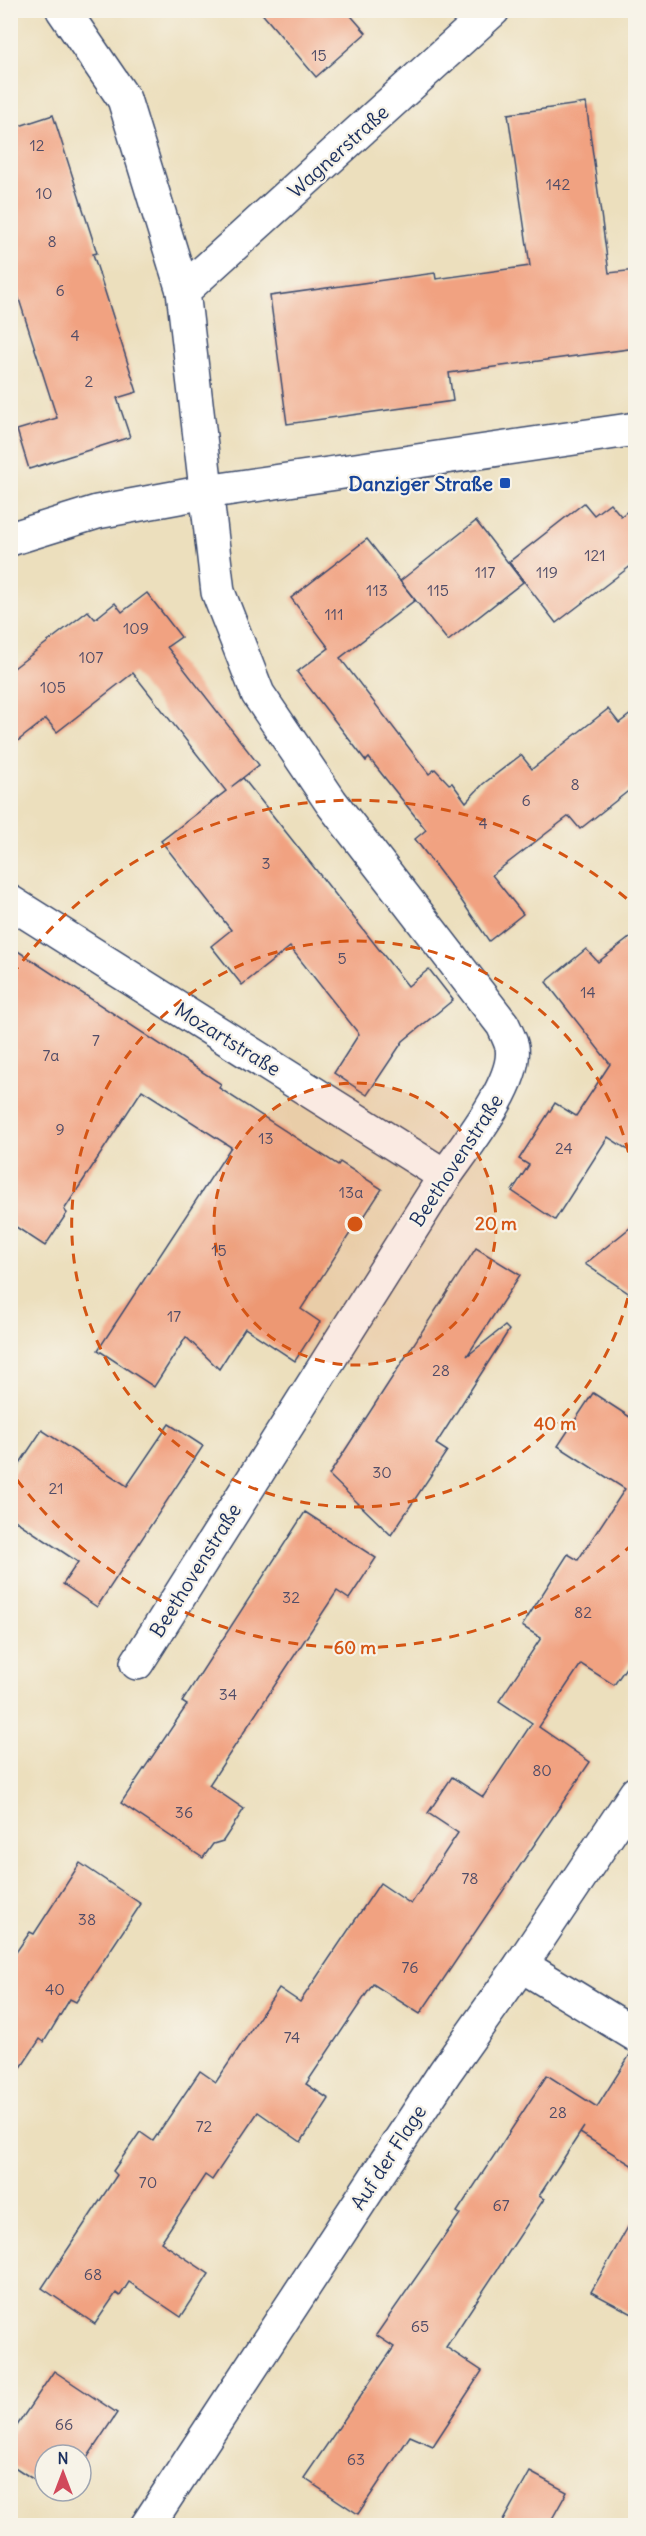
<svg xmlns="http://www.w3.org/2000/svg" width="646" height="2536" font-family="Delius,sans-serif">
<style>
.building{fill:#f1a281}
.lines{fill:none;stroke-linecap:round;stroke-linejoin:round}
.street-casing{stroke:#3a496c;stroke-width:36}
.street{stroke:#fff;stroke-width:33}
.ring{fill:none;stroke:#d45514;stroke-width:3;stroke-dasharray:10 8}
.transit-dot{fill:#1a4fb4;stroke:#f7f3e8;stroke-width:2}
.labels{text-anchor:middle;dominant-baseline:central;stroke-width:4.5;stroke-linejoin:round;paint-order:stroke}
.number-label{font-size:16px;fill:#504c67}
.street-label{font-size:20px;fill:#1b2f5e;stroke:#f7f3e8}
.transit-label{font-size:20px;font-weight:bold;fill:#164399;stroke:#f7f3e8;text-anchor:end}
.centre{fill:#d45514;stroke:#f7f3e8;stroke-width:3}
.ring-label{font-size:18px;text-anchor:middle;font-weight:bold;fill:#d45514;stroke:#f7f3e8;stroke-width:4.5;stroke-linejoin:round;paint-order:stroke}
</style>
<rect width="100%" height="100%" fill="#f7f3e8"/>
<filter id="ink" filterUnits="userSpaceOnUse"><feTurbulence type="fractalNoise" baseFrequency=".0167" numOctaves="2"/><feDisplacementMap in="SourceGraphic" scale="12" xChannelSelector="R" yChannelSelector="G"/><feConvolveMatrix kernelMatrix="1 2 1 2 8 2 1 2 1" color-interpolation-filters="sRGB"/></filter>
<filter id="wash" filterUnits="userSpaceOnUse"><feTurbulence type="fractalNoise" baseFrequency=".008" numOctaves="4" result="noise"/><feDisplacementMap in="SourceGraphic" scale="24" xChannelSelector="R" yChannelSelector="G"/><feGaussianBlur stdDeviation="1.35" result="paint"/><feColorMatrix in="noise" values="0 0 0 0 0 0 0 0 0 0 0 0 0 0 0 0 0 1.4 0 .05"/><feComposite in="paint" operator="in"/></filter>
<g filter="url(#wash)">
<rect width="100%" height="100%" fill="#ecdfbd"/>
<g id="blocks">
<g class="building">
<path d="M259,10H346L366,33L316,77Z"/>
<path d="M586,103L609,273L636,270V348L449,373L453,401L287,424L270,296L398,278L435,273L436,279L530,266L508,114Z"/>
<path d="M53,115L97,253L93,254L137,392L117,398L130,437L29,469L17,430L57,418L10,271V129Z"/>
<path d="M584,503L594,515L610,503L621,516L636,505V562L556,623L509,562Z"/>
<path d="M476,521L523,582L448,641L400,581Z"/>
<path d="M367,539L415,600L340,658L429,774L435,769L449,784L452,783L466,802L483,784L521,755L532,769L608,709L619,723L636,710V785L580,829L569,816L492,875L523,914L489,941L459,897L415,839L426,830L369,758L366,761L297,672L329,648L291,598Z"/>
<path d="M147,593L181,637L167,647L259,765L231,787L243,778L408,986L429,969L453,1000L403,1041L367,1095L334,1073L359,1034L290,947L242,985L211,946L231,930L161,841L226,791L133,673L57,732L46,719L10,747V671L88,611L95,619L115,603L122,612Z"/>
<path d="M636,933V1155L608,1137L555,1220L512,1191L529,1165L519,1159L555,1103L576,1116L610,1064L546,982L586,949L598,962Z"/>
<path d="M10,946L221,1084L219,1088L338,1165L340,1162L382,1189L360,1223L358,1221L301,1309L320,1322L295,1361L245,1328L219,1369L186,1337L154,1387L98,1350L231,1147L142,1090L64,1210L67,1213L45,1246L10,1223Z"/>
<path d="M636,1223V1298L585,1264Z"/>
<path d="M476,1248L520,1275L467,1356L505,1326L509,1330L436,1444L447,1451L391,1535L329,1475Z"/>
<path d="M593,1393L636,1421V1653L614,1685L581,1664L539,1727L590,1762L420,2014L373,1984L306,2084L329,2099L301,2142L258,2112L212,2180L205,2175L161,2242L209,2274L181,2317L129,2282L120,2296L116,2293L95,2324L42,2288L101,2199L117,2175L113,2171L140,2132L153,2141L200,2071L216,2082L279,1988L300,2002L380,1883L411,1904L458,1833L428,1813L452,1777L483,1797L532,1723L499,1701L541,1638L522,1626L568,1554L578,1560L625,1489L558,1446Z"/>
<path d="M169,1424L203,1446L97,1607L63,1584L78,1562L10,1517V1478L42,1430L127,1486Z"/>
<path d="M305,1512L376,1558L349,1599L337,1591L209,1785L244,1809L223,1841L213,1844L203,1858L121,1803L187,1705L182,1702Z"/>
<path d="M80,1863L141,1904L76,2002L70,1999L44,2042L40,2039L10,2084V1961L30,1932L34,1934Z"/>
<path d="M631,2053L636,2054V2168L580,2133L584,2127L539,2196L544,2199L446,2347L482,2371L433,2446L410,2436L358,2514L304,2478L394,2347L376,2335L460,2214L457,2212L547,2075L597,2107Z"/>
<path d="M636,2213V2316L591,2292Z"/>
<path d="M54,2371L117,2413L81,2467V2455H45V2487L10,2464V2436Z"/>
<path d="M530,2472L567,2492L548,2526H500Z"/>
</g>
</g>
</g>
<g filter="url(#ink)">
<use href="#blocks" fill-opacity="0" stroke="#3a496c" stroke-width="1.5"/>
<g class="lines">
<defs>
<g id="street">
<path d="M63,10L124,99L183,291"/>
<path d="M10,539L97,512L206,492L636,429"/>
<path d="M10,902L445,1176"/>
<path d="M137,1663L445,1176C465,1147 518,1082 512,1047C510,1039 506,1032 503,1025L331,802L258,694L218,592L183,291L493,10"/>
<path d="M521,1965L636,2035"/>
<path d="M147,2526L445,2072L521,1965L636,1793"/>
</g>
</defs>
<use href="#street" class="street-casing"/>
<use href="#street" class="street"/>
</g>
</g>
<circle cx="355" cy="1224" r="141" fill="#d45514" fill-opacity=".12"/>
<g class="ring">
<circle cx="355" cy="1224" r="141"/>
<path d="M635 1263A283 283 0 1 1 635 1185"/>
<path d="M633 1544A424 424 0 0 1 12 1473M12 975A424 424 0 0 1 633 904"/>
</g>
<rect class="transit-dot" x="499" y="477" width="12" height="12" rx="3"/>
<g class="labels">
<g class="number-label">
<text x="319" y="55">15</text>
<text x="37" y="145">12</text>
<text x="558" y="184">142</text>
<text x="44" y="193">10</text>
<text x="52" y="241">8</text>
<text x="60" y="290">6</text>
<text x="75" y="335">4</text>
<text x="89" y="381">2</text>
<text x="595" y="555">121</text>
<text x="485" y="572">117</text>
<text x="547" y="572">119</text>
<text x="377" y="590">113</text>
<text x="438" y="590">115</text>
<text x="334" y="614">111</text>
<text x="136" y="628">109</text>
<text x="91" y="657">107</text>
<text x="53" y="687">105</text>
<text x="575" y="784">8</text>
<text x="526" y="800">6</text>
<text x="483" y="823">4</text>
<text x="266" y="863">3</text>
<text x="342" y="958">5</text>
<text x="588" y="992">14</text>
<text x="96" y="1040">7</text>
<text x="51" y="1055">7a</text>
<text x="60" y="1129">9</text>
<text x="266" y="1138">13</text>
<text x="564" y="1148">24</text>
<text x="351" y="1192">13a</text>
<text x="219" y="1250">15</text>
<text x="174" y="1316">17</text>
<text x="441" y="1370">28</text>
<text x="382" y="1472">30</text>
<text x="56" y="1488">21</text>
<text x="291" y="1597">32</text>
<text x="583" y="1612">82</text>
<text x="228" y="1694">34</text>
<text x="542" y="1770">80</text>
<text x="184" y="1812">36</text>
<text x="470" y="1878">78</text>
<text x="87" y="1919">38</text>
<text x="410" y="1967">76</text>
<text x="55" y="1989">40</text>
<text x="292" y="2037">74</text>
<text x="558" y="2112">28</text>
<text x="204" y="2126">72</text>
<text x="148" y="2182">70</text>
<text x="501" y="2205">67</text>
<text x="93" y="2274">68</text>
<text x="420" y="2326">65</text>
<text x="64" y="2424">66</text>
<text x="356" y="2459">63</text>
</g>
<g class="street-label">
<text transform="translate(338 151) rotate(-42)">Wagnerstraße</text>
<text transform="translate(228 1039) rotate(32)">Mozartstraße</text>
<text transform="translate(456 1160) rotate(-57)">Beethovenstraße</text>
<text transform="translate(195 1570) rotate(-58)">Beethovenstraße</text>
<text transform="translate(388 2157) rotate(-57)">Auf der Flage</text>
</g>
<g class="transit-label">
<text x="493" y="483">Danziger Straße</text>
</g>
</g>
<circle cx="355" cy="1224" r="9" class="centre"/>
<g class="ring-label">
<text x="496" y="1230">20 m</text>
<text x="555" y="1430">40 m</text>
<text x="355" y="1654">60 m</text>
</g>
<rect width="646" height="2536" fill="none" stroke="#f7f3e8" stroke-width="36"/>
<g transform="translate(63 2473)"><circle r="28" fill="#f7f3e8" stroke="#9fa5b1" stroke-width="1.5"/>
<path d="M0-4.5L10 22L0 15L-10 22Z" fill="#d1495b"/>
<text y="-9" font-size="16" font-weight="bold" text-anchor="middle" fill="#1b2f5e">N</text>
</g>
</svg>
